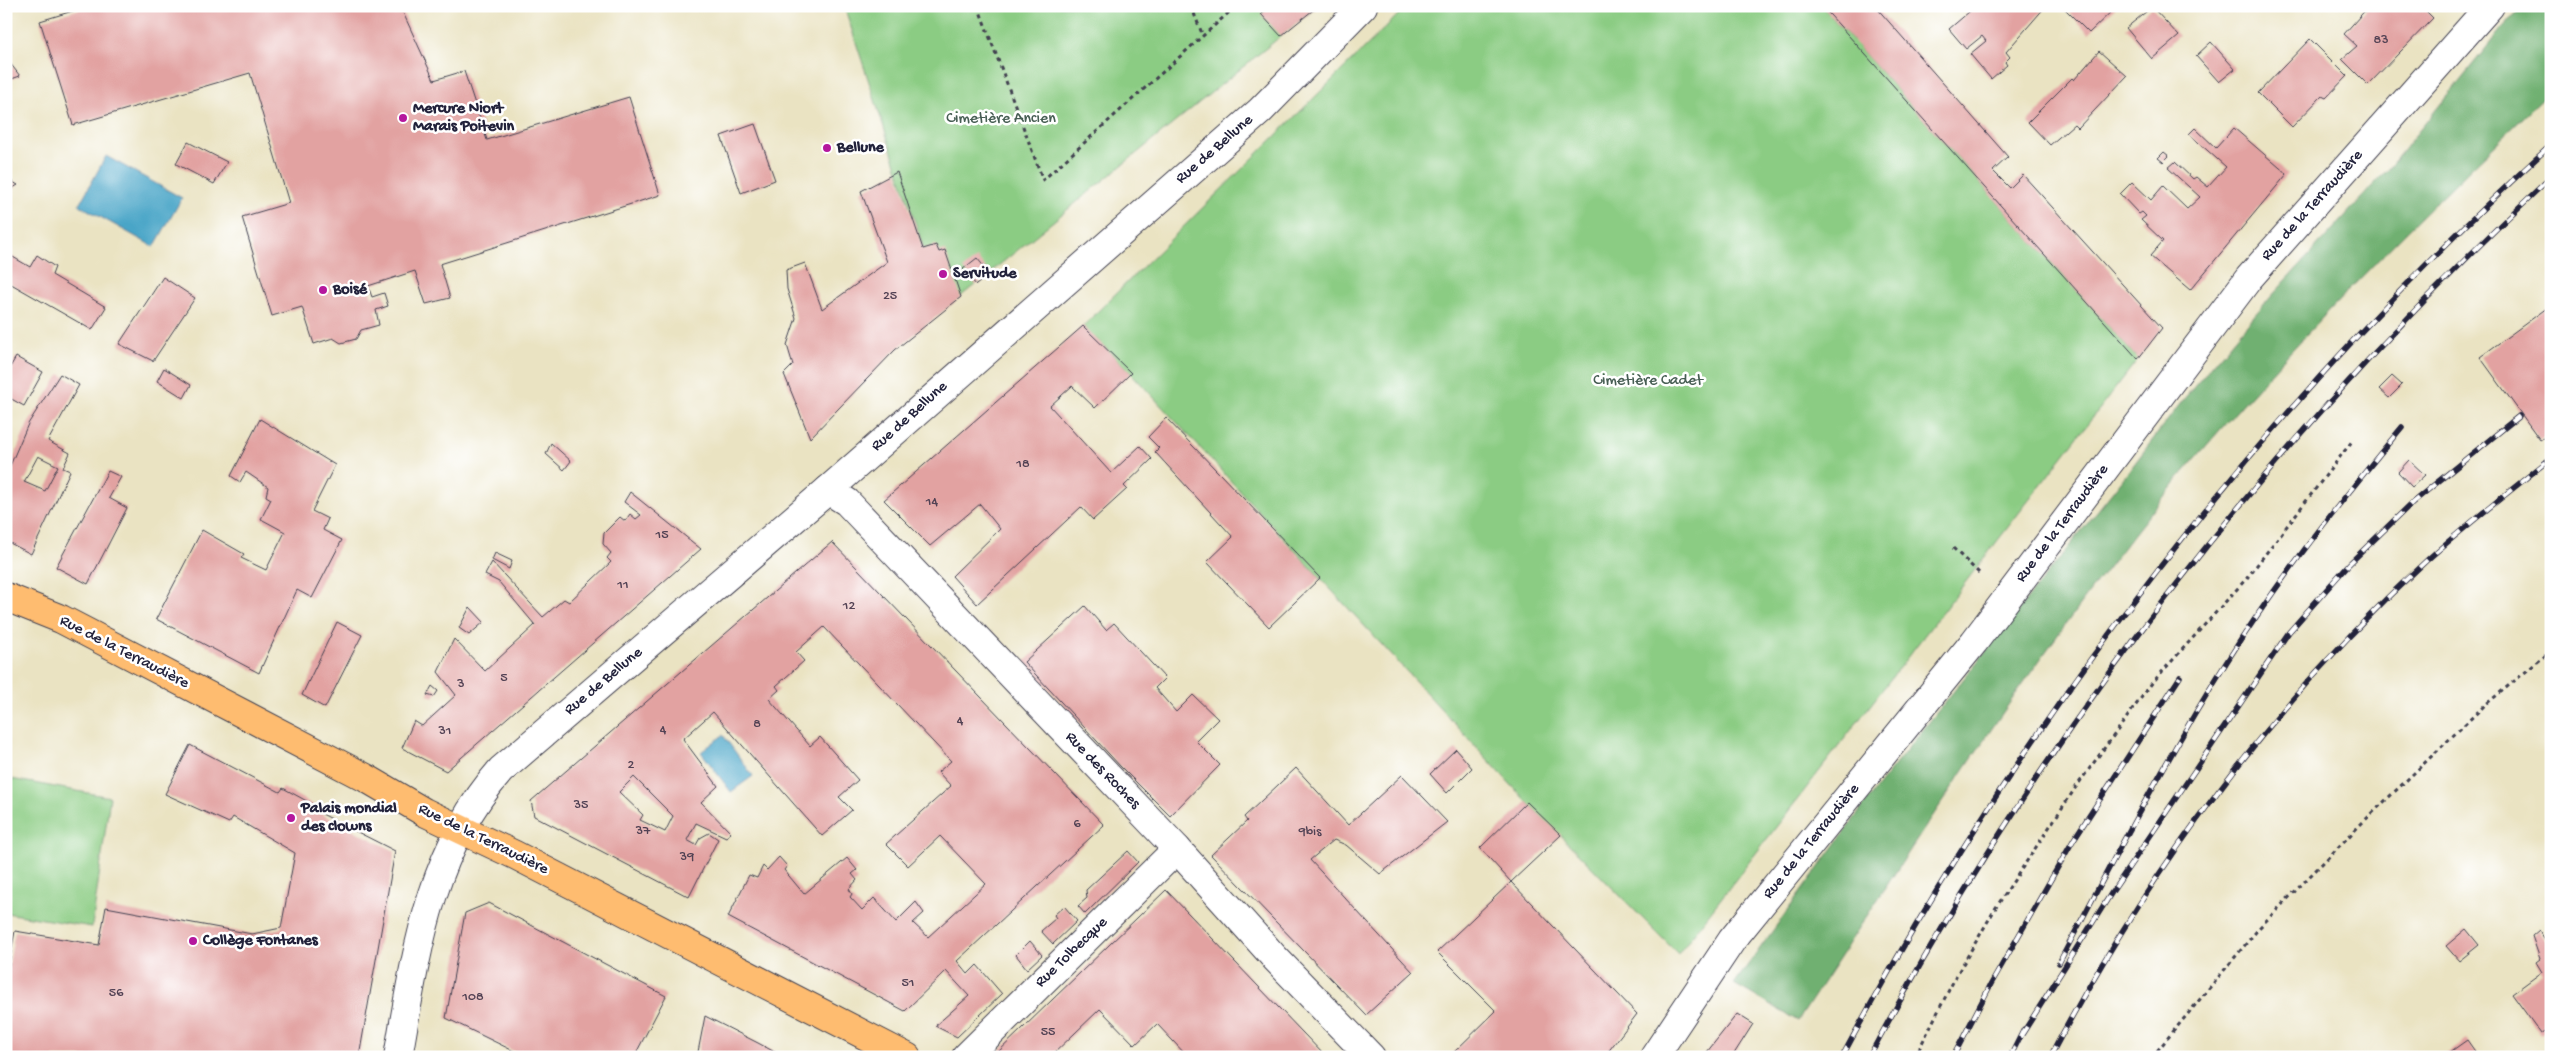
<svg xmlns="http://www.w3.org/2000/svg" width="2557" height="1063" font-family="'Gochi Hand',sans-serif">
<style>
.green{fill:#8bcc83;stroke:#56775f}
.forest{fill:#70b071;stroke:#496956}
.water{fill:#48a5c7;stroke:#356481}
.building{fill:#e2a2a1;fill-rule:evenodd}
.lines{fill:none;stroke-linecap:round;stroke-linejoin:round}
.minor-casing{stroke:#403f4f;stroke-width:30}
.major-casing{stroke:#403f4f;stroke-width:30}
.path{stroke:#403f4f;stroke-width:3;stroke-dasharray:4 4;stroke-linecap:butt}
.minor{stroke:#fff;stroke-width:28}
.major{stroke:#febc70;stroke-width:28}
.rail-casing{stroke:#22223b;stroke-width:5.5}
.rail{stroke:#fff;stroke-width:4;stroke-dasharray:11;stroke-linecap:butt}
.poi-dot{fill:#b5179e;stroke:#fff;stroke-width:2}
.labels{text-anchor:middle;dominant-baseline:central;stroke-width:5;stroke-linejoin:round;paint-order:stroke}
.number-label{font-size:14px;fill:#524254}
.poi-label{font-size:16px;font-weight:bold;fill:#22223b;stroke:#fff;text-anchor:start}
.park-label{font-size:16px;fill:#475e54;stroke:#fff}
.street-label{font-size:16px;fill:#22223b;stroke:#fff}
</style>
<rect width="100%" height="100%" fill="#fff"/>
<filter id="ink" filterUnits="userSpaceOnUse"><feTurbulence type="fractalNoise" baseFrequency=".02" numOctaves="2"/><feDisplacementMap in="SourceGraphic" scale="10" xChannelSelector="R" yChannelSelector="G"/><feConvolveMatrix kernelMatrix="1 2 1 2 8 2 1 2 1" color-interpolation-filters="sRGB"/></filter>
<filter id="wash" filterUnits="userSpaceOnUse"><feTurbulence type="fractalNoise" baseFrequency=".0096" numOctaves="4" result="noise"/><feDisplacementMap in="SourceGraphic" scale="20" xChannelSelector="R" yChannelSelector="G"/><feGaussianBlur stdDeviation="1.12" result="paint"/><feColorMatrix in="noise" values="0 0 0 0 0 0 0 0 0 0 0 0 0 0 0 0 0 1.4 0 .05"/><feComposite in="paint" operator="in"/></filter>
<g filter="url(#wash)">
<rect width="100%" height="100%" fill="#eae3c2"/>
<g class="green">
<path d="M844,6H1318L944,310Z"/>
<path d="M1407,6H1822L2138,359L1678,954L1527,802L1131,373L1083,326Z"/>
<path d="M6,778L110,797L92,927L6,913Z"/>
</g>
<path class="forest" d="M2523,6H2551V91C2422,214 2294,340 2179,478C2038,648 1920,836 1798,1021L1734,984L1875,790L2122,480L2183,400L2258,311L2387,170L2503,27Z"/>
<g class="water">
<path d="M106,156L182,198L154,247L79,205Z"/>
<path d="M723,735L753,776L731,792L701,752Z"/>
</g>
<g id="blocks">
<g class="building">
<path d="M89,6H400L434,80L464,71L487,140L629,97L660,195L440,264L450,298L426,304L415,271L368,286L372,297L384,293L388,306L376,310L379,325L361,330L356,339L341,343L333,338L314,344L302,307L272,316L242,217L289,203L250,73L73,125L40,21Z"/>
<path d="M1270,6H1318L1281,36L1261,14Z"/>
<path d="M1822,6H1875L2008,157L1993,171L2010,188L2023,175L2162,328L2138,359Z"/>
<path d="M1976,6H2046L2006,52L2010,57L2005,62L2007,65L1991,79L1970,54L1986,41L1982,36L1966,49L1949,29Z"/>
<path d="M2062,6H2117L2089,33Z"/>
<path d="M2369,6H2421L2433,18L2368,85L2342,59L2357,46L2344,34Z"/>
<path d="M2152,7L2179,36L2152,59L2126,28Z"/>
<path d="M2310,39L2347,76L2326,98L2322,96L2292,127L2258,93Z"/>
<path d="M2211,42L2235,69L2219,82L2196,56Z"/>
<path d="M2099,51L2127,76L2078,128L2074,124L2050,145L2028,122L2072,78L2074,80Z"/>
<path d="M6,58L20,76L6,81Z"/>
<path d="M755,124L775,180L741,193L721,136Z"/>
<path d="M2195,128L2216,148L2234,128L2287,174L2190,290L2150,256L2163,241L2141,220L2146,216L2142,212L2139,214L2120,194L2132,182L2151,200L2163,186L2187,209L2200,197L2168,168L2175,162L2193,179L2196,177L2208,187L2226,167L2189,134Z"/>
<path d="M188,142L227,162L214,184L176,164Z"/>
<path d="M2164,152L2169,156L2163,162L2158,158Z"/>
<path d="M897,172L923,249L936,245L939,252L945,250L961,297L895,350L810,438L784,374L793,365L787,345L796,318L787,289L786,270L805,263L822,309L887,262L861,191Z"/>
<path d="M6,178L18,185L6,192Z"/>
<path d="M6,253L30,267L37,255L55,267L52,275L106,307L92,330L6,281Z"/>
<path d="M977,258L990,274L976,285L963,269Z"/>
<path d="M163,277L195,298L153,361L119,344Z"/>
<path d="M2551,305V433L2540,440L2480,357Z"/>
<path d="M1083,326L1131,373L1095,408L1072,386L1050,406L1111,473L1140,446L1152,459L1124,486L1127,489L1093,520L1081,507L977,604L952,576L1000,529L980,504L930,546L884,500Z"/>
<path d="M16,357L43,372L24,406L6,396V374Z"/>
<path d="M164,368L191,385L184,398L157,381Z"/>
<path d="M60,374L79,385L48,441L70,453L63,468L70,471L31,554L6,541V475L28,424ZM38,456L58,466L45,491L24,482Z"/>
<path d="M2392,376L2402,385L2389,398L2379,389Z"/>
<path d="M1166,418L1320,578L1269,627L1207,562L1233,537L1155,452L1159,448L1148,437Z"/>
<path d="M260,419L335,465L312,511L328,519L323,530L342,540L312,598L297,590L259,673L156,619L202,530L244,554L241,558L266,570L285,532L261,519L271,499L266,496L268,487L246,472L240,482L231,476Z"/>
<path d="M551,443L571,461L564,470L546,454Z"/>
<path d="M2409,460L2425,475L2412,487L2398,472Z"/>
<path d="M108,471L121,477L109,498L127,508L88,584L56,567Z"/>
<path d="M630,492L701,549L446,771L402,748L414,721L422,726L456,695L438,672L454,639L485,671L535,625L499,582L485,575L492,562L543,617L564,599L569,602L611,562L607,558L611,553L603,544L604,533L620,517L625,521L630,514L636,519L641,515L624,502Z"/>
<path d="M832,542L1104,825L957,961L968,974L977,965L1002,994L957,1037L935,1026L969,996L946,971L905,1011L728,917L749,875L757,878L763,866L767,870L779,857L787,866L784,870L804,894L847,858L857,870L852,874L857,880L849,889L852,894L850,897L862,910L874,898L896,922L916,902L924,913L913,923L928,937L986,884L940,836L908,866L886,844L951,786L938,772L951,761L824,627L796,652L804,661L776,686L779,690L769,699L810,746L820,737L858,780L839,797L852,810L822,836L713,712L683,739L718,786L701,802L731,833L726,837L696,823L687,840L696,845L700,838L709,833L718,839L689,897L534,816L531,801ZM634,777L673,816L665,832L640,820L643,815L619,792Z"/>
<path d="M495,553L512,561L509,569L492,560Z"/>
<path d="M1085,606L1106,630L1114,623L1165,678L1155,688L1176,712L1193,695L1218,719L1196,741L1220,765L1170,816L1121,767L1024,662Z"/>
<path d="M470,607L484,622L469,635L459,628Z"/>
<path d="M337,622L362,635L325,708L302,695Z"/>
<path d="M432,686L438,691L434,697L427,695Z"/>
<path d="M190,745L280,792L283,788L323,810L322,814L395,851L359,1057H6V980L15,931L99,945L106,907L252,934L281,928L295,853L233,817L229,823L165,794Z"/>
<path d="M1456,749L1472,768L1447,793L1430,774Z"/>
<path d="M1296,768L1348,825L1402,775L1447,822L1380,874L1346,845L1334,840L1310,860L1413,972L1366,1015L1211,855L1247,821L1244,817Z"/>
<path d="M1527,802L1561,835L1511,882L1480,848Z"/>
<path d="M1128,851L1138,862L1085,914L1078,906L1087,898L1086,890Z"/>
<path d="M1511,882L1637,1014L1604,1057H1449L1496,1011L1437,952Z"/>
<path d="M1166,890L1326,1057H1188L1157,1024L1135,1045L1100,1009L1050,1057L995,1055Z"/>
<path d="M489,903L666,996L634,1057H526L446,1018L465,913Z"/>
<path d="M1064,906L1077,921L1053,944L1041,931L1056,918L1054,915Z"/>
<path d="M2466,929L2479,945L2459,961L2446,946Z"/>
<path d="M2539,930L2551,949V1027L2541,1034L2512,994L2542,972L2536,962L2540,959L2532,936Z"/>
<path d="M1030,941L1042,955L1027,969L1016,955Z"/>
<path d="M1737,1014L1753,1024L1732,1057H1703Z"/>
<path d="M705,1016L758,1043L784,1057H697Z"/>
<path d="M2467,1040L2479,1057H2443Z"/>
</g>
</g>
</g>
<g filter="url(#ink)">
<use href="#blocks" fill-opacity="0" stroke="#403f4f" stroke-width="1"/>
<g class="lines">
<defs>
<g id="minor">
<path d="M828,490L847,502L1177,849L1275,958L1371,1057"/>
<path d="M398,1057C416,954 430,850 501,770L828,490L1260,111L1363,6"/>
<path d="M966,1057L1177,849"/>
<path d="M1654,1057L1732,940L1974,642L2249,278L2490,6"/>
</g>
<path id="major" d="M6,597L61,619L366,778L424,812L515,855L907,1057"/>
</defs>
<use href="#minor" class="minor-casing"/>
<use href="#major" class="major-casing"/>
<g class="path">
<path d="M978,6L1043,180L1236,6"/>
<path d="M1191,6L1203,36"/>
<path d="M1953,548L1979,573"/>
<path d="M1915,1057L1956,976L1995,909L2076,787L2152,683L2247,578L2353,440"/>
<path d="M2152,1057L2260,927L2362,823L2485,705L2551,651"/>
</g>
<use href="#minor" class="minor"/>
<use href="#major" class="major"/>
<defs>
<g id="rail">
<path d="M2059,963C2112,862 2165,760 2226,663C2278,580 2339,503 2402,427"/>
<path d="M2021,1036L2112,892L2289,632L2349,564L2413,502L2519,416"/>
<path d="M1842,1057C2024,715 2264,406 2551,145"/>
<path d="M1869,1057C2048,723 2274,435 2551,177"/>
<path d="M1953,1057L1991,984L2074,839L2180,677"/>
<path d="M2010,1057L2024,1029"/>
<path d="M2050,1057C2147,873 2273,702 2426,561C2466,525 2509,492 2551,458"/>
</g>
</defs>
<use href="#rail" class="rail-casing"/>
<use href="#rail" class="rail"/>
</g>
</g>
<g class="poi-dot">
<circle cx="403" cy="118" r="5"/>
<circle cx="827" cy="148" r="5"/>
<circle cx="943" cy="274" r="5"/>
<circle cx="323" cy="290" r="5"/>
<circle cx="291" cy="818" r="5"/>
<circle cx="193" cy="941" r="5"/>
</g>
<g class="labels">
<g class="number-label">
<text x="2381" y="40">83</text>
<text x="890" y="296">25</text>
<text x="1023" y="464">18</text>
<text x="932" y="502">14</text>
<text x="662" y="535">15</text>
<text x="623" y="585">11</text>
<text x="849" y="606">12</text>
<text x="504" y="678">5</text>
<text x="461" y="684">3</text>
<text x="960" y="721">4</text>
<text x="757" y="724">8</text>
<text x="663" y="730">4</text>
<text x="445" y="731">31</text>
<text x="631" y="765">2</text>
<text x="581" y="805">35</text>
<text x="1077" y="824">6</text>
<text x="643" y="831">37</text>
<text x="1310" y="832">9bis</text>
<text x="687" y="857">39</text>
<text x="908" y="983">51</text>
<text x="116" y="993">56</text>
<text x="473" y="997">108</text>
<text x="1048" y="1032">55</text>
</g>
<g class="poi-label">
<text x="413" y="109">Mercure Niort<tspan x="413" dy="18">Marais Poitevin</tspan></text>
<text x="837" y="148">Bellune</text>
<text x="953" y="274">Servitude</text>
<text x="333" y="290">Boisé</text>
<text x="301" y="809">Palais mondial<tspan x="301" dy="18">des clowns</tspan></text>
<text x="203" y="941">Collège Fontanes</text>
</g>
<g class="park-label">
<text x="1001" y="119">Cimetière Ancien</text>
<text x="1648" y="381">Cimetière Cadet</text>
</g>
<g class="street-label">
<text transform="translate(1215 150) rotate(-41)">Rue de Bellune</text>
<text transform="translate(2313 206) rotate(-48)">Rue de la Terraudière</text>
<text transform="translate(910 417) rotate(-42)">Rue de Bellune</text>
<text transform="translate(2063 524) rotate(-53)">Rue de la Terraudière</text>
<text transform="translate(124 653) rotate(27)">Rue de la Terraudière</text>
<text transform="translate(604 682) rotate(-40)">Rue de Bellune</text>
<text transform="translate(1102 771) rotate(46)">Rue des Roches</text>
<text transform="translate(483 840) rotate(26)">Rue de la Terraudière</text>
<text transform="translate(1812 842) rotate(-51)">Rue de la Terraudière</text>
<text transform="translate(1072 953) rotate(-44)">Rue Tolbecque</text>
</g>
</g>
<rect width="2557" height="1063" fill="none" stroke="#fff" stroke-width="25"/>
</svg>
